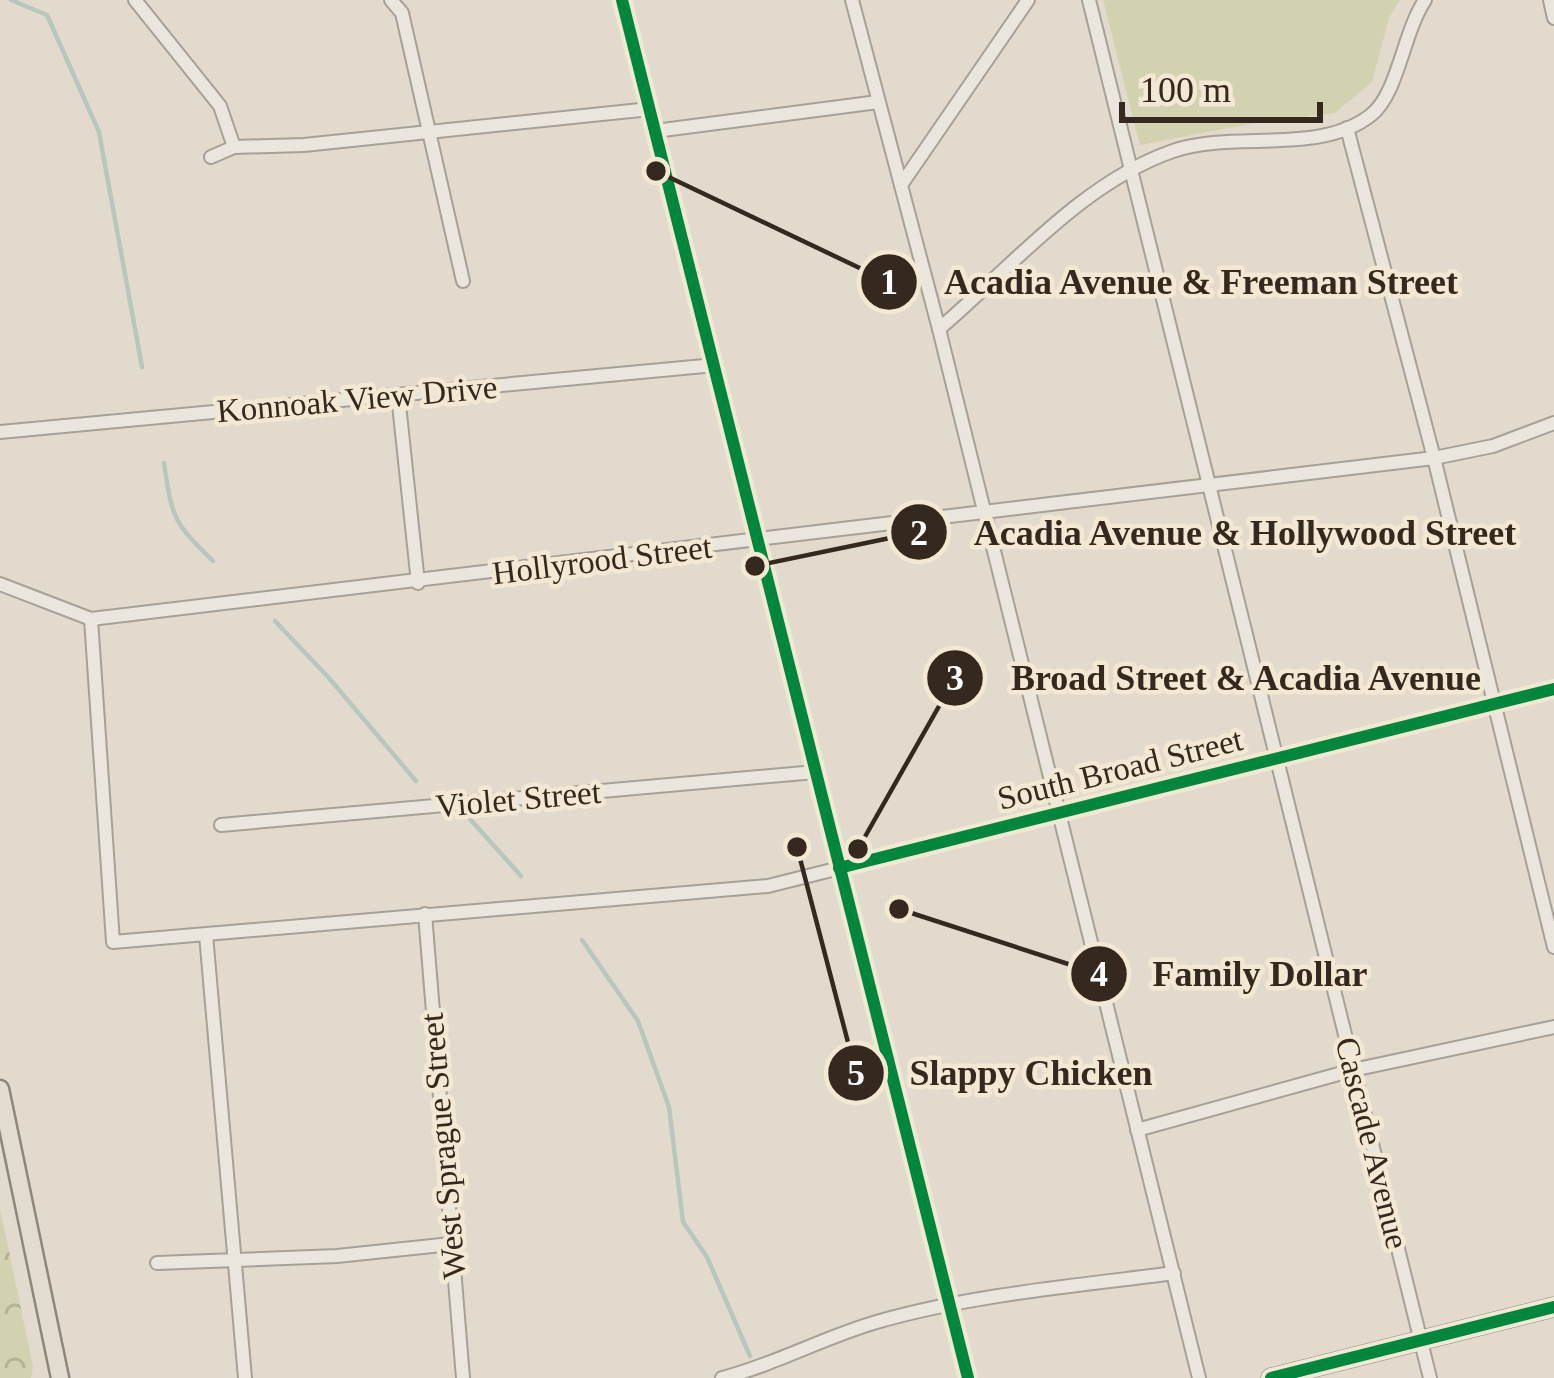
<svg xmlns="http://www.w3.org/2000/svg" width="1554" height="1378" font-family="'Times New Roman',serif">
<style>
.forest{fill:url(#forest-crowns)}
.green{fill:#d2d1b0}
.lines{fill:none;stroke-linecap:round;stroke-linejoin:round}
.stream{stroke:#b8c7bd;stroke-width:4.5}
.minor-casing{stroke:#a7a096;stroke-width:16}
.major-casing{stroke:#8d867d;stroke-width:21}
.minor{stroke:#eae6de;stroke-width:12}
.major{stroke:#e2dcd0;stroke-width:16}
.cycleway-casing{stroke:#f3e8d3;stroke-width:20}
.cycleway{stroke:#00873e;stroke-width:12}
.labels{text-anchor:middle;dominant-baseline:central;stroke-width:9;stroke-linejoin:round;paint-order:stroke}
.street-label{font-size:33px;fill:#35291f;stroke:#f3e8d3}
.leader{fill:none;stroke:#35291f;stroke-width:4.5}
.callout-dot{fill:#35291f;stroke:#f3e8d3;stroke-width:4.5}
.mark-label{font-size:36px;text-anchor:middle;font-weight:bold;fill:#fff}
.callout-label{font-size:36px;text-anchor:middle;font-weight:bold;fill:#35291f;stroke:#f3e8d3;stroke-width:9;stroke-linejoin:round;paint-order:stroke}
</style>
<defs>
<pattern id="forest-crowns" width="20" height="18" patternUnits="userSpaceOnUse" patternTransform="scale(3)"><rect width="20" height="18" fill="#d2d1b0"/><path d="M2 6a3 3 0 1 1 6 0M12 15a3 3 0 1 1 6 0" fill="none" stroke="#b5b397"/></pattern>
</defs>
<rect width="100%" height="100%" fill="#e2dbcd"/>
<path class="forest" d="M0,1208L33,1367L31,1378H0Z"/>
<path class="green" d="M1103,0H1400L1389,18L1372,82L1335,113L1265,121L1140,145Z"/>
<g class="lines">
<g class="stream">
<path d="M11,0L47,15L99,132L142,367"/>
<path d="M164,463C172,519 174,523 213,561"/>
<path d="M275,621L329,678L416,781"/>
<path d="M470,819L521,876"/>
<path d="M582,940L638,1021L669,1107L683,1222L707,1257L750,1356"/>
</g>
<defs>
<g id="minor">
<path d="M135,0L220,106L234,147"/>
<path d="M391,0L402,13L463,281"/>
<path d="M622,0L968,1378"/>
<path d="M852,0L939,329L1199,1378"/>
<path d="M1089,0L1430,1378"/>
<path d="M1550,0L1554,18"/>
<path d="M1347,128L1434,458L1554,947"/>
<path d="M655,131L878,102"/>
<path d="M211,157L234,147L304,145L650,109"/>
<path d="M901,185L1028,0"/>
<path d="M939,329C1011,268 1081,183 1173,151C1233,130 1319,156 1371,115C1398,94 1403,33 1425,0"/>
<path d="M398,395L418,583"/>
<path d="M0,432L715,365"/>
<path d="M0,584L91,619L1434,458L1493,446L1554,423"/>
<path d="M91,619L113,942L768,886L1554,689"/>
<path d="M221,825L815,772"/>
<path d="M425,914L463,1378"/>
<path d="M206,935L245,1378"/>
<path d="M1137,1130L1353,1070L1554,1027"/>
<path d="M157,1263L337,1256L451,1244"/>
<path d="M722,1378C777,1364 826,1336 880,1321C976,1294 1076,1286 1174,1273"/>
</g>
<g id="major">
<path d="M0,1089L60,1378"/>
<path d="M1271,1378L1554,1307"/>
</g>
</defs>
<use href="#minor" class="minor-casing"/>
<use href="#major" class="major-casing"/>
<use href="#minor" class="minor"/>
<use href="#major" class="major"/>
<defs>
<g id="cycleway">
<path d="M622,0L968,1378"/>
<path d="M839,868L1554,689"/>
<path d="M1271,1378L1554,1307"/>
</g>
</defs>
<use href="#cycleway" class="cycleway-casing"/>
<use href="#cycleway" class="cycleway"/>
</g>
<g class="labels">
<g class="street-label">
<text transform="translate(357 399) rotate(-5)">Konnoak View Drive</text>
<text transform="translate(602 560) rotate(-7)">Hollyrood Street</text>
<text transform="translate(1120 769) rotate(-14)">South Broad Street</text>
<text transform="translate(518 799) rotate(-5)">Violet Street</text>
<text transform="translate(1372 1143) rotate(76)">Cascade Avenue</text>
<text transform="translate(443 1146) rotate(-95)">West Sprague Street</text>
</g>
</g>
<path class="leader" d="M656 171L889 282M755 566L919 532M858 849L955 678M899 909L1099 974M797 847L856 1073"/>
<g class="callout-dot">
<circle cx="656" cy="171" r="12"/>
<circle cx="755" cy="566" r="12"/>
<circle cx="858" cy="849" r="12"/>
<circle cx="899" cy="909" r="12"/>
<circle cx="797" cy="847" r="12"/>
<circle cx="889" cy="282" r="30"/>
<circle cx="919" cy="532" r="30"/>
<circle cx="955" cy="678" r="30"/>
<circle cx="1099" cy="974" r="30"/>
<circle cx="856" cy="1073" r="30"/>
</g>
<g class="mark-label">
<text x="889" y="294">1</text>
<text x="919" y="545">2</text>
<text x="955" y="690">3</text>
<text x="1099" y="986">4</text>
<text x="856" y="1085">5</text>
</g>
<g class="callout-label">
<text x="1201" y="294">Acadia Avenue &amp; Freeman Street</text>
<text x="1245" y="545">Acadia Avenue &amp; Hollywood Street</text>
<text x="1246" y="690">Broad Street &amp; Acadia Avenue</text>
<text x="1260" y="986">Family Dollar</text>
<text x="1031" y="1085">Slappy Chicken</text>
</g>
<path d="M1122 102v18h198v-18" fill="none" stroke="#35291f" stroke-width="6"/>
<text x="1140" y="102" font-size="36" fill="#35291f" stroke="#f3e8d3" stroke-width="9" paint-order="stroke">100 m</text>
</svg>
